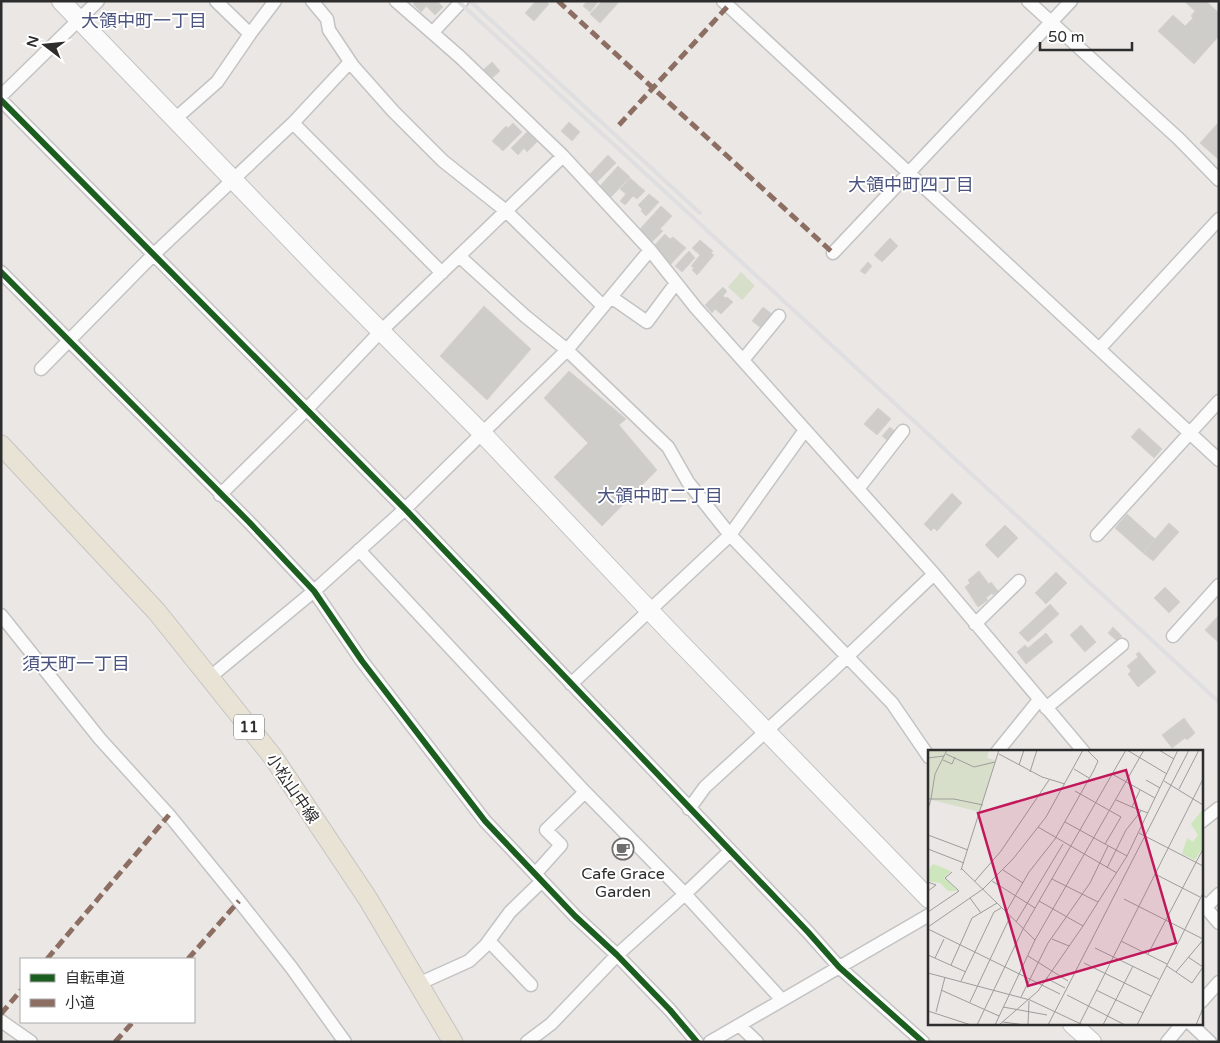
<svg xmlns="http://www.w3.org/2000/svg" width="1220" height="1043" font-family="'Varela Round','Noto Sans JP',sans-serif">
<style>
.cemetery{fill:#d7dfcb}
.building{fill:#cfcdca;stroke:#d5d3d0}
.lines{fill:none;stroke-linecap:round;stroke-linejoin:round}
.street-casing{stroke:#c4c3c4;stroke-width:15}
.secondary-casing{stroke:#c4c3c4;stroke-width:20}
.primary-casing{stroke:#c6c4c3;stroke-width:21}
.street{stroke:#fcfbfb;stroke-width:12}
.secondary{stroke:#fcfbfb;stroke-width:18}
.primary{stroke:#e8e3d5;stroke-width:19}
.rail{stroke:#dfdee0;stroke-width:4}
.quiet{stroke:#8d6e63;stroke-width:5;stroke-dasharray:10 5;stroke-linecap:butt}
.cycleway-casing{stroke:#fff;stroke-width:9}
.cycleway{stroke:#1b5e20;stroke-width:6}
.labels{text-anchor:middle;stroke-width:4;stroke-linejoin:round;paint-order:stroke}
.shield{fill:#fff;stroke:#6c6c6c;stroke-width:1}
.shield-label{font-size:15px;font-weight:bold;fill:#2d2d2d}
.street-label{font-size:16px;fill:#2d2d2d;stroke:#fff}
.poi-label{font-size:16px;fill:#2d2d2d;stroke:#fff}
.neighbourhood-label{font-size:18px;fill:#4c557f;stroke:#fff}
.inset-road{fill:none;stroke:#9e9d9b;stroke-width:1}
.view{fill:#c2185b;fill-opacity:0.15;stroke:#c2185b;stroke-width:2.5}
.inset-edge{fill:none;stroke:#2d2d2d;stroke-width:2.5}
</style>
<rect width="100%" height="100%" fill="#eae7e4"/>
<path class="cemetery" d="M741,272L755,286L742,300L728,287Z"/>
<path class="building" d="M416,1H431L421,12L413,4Z
M431,1H437L443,7L435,15L426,6Z
M536,1H546L549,4L534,21L525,13Z
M587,1H598V2L590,12L583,6Z
M602,1H620L600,23L590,14Z
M1186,1H1206L1219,13V36L1194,64L1158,31L1173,15L1185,26L1193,18L1191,16L1195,11L1185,2Z
M492,62L500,71L491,79L483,70Z
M569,122L580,132L572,141L561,131Z
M1219,122V160L1200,143Z
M513,123L522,132L503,151L492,141L506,126L508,128Z
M528,131L538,141L527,152L524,148L518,155L511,148Z
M608,155L616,163L597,182L590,174Z
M618,166L630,177L611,197L600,186Z
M630,178L645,191L637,199L633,196L625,205L620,201L626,194L620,189Z
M649,194L659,202L646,216L641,211L642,209L638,205Z
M661,206L672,216L660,229L663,231L651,243L638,231Z
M665,234L670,239L673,237L686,248L670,265L652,248Z
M890,238L898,246L882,262L874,255Z
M700,240L713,251L711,253L714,255L697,275L692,270L694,268L691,266L700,255L692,248Z
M689,251L695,258L682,272L675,266Z
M868,262L872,266L865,274L860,271Z
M723,287L727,291L723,296L726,298L727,297L733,302L721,314L715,309L712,313L705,305Z
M484,306L531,349L487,400L440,356Z
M763,307L772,314L761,328L752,321Z
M569,371L626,419L619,425L657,470L602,526L554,477L588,443L544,398Z
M878,408L891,419L877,435L864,424Z
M890,427L896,432L888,441L882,436Z
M1139,428L1162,449L1154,458L1131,437Z
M952,493L962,503L937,531L934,528L931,531L924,524Z
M1127,514L1155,539L1143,553L1115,528Z
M1169,523L1179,532L1153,561L1143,553Z
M1005,525L1018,538L998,558L985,545Z
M979,571L989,584L991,582L998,591L993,595L992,593L986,598L988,600L978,607L965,587L970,583L968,580Z
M1056,572L1067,583L1046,604L1035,593Z
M1165,587L1180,602L1169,613L1154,598Z
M1050,604L1059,614L1028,642L1019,633Z
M1219,615V643L1205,630Z
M1081,625L1096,642L1085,652L1070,635Z
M1113,627L1122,636L1117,641L1108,633Z
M1046,633L1053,642L1026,664L1017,652L1025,645L1028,648Z
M1139,652L1156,672L1138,687L1128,674L1131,671L1127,666L1138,657L1136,654Z
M1184,718L1195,733L1187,740L1185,738L1172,748L1162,735Z"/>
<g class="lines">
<g class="street-casing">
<path id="street" d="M216,1L250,34L275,1
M312,1L327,19L329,30L353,66L393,111L443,161L506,211L603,306
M396,1L460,57L563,156L650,250L696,308L934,574L1084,752
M723,1L1219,460
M1028,1L1179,139L1219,180
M433,32L462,1
M1,96L98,1
M1,100L405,509L808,932L839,967L923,1042
M175,119L217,82L250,34
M293,123L350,62
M833,253L1071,1
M459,256L525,316L567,350L668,447L688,482L730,535L892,703L929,757
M1,272L249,522L314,591L362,661L485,821L575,916L617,955L670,1010L697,1042
M611,297L647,322L676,283
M1099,349L1219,219
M743,360L779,316
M41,369L153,255L293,123L442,273
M858,489L903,431
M220,495L306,410L381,331L563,156
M1097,535L1219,401
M359,550L585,792L685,894L782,1000
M1,615L100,739L169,815L239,901L291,967L345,1042
M975,624L1019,581
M1173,636L1219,585
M209,678L314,591L405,509L567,350L650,250
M571,684L730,535L805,430
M1046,708L1122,645
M997,752L1039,700
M689,809L705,787L832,671L934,574
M1201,822L1219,808
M535,874L561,845L546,830L585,792
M1201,902L1219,923
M1206,907L1219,894
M489,941L531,985
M418,984L469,961L485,946L510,912L542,881
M1201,1002L1219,982
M1,1021L31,1042
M1191,1024L1210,1042
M739,1025L757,1042
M527,1042L551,1024L617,955L685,894L730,851
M710,1042L929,915
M1167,1042L1182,1024"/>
</g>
<g class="secondary-casing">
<path id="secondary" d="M61,1L321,271L481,432L669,631L929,899
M1072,1024L1092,1042"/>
</g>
<g class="primary-casing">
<path id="primary" d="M1,445L157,612L273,757L368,899L453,1042"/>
</g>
<use href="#street" class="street"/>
<use href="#secondary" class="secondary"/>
<use href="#primary" class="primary"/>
<path class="rail" d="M458,1L1219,702
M470,1L700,213"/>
<path class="quiet" d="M558,1L833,253
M619,125L728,6
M47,959L169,815
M188,959L239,901
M1,1014L21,990
M115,1042L133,1022"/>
<g class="cycleway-casing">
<path id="cycleway" d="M1,100L405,509L808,932L839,967L923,1042
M1,272L249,522L314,591L362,661L485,821L575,916L617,955L670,1010L697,1042"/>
</g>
<use href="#cycleway" class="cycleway"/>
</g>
<defs>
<g id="cafe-ring" transform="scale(1.125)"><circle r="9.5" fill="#fff" stroke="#6f6e6d" stroke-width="1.5"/><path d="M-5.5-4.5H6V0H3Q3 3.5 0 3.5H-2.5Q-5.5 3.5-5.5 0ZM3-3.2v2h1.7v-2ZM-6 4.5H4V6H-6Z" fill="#6f6e6d"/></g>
</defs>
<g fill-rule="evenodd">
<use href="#cafe-ring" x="623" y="849"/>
</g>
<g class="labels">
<rect class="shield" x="234" y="714.5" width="30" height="25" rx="4"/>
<g class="shield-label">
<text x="249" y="732">11</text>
</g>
<g class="street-label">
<text transform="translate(293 788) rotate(56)" y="6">小松山中線</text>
</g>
<g class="poi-label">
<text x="623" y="879">Cafe Grace<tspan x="623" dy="18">Garden</tspan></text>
</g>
<g class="neighbourhood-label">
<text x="144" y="27">大領中町一丁目</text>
<text x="911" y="191">大領中町四丁目</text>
<text x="660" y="502">大領中町二丁目</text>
<text x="76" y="670">須天町一丁目</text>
</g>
</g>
<g transform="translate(928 750)">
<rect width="275" height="275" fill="#eae7e4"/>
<path d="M275,59V97L267,110L254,104L259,88L265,92L270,85L263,74ZM5,114L23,121L16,128L30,141H20L12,133L0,131V121Z" fill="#cde6bc"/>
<path d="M0,0H61L59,8L67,10L52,62L0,49Z" fill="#d7dfcb"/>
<path class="inset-road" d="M199,0L239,24M231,0L246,9M18,4L46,17L67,12M71,4L114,27L137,34M0,8L16,6M15,10L24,14L27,7M91,15L96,0M146,19L161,28M102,22L109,0M184,24L227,48M218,30L232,38M236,31L275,55M251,39L271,0M212,40L204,57L220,63M147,41L193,67L177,94M0,49H3L7,24L19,0M188,50L204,57M0,59L3,49H26L55,55M137,72L199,106M110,77L189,123M211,83L275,116M0,85L40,100M0,99L36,113M179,118L198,80L213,61M34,119L107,190M33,120L71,0M75,120L95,133M227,124L272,147M124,129L170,152M47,131L73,101L121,30M64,131L107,158M0,132L8,135L0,141M42,148L53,163M196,149L275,189M111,151L155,176M0,162L31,141L17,128L24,122M78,162L101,122L127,89L166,20L170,11L159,0M88,172L135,94M0,177L55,139L85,109L118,67L155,0M0,179L132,244M124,189L141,196M193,191L239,214M167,198L231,229M220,204L275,99M0,205L38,222M100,206L140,231M260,207L275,217M7,208L16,189M156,213L223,246M23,215L44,168L69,153M239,216L264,233L275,217M248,222L275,190M0,223L102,250L155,275M118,228L137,238M33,231L66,162L73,158M13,240L71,266M168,240L215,263M139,245L197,275M93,247L120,193L162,133L180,96M42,252L82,167M75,257L119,265M0,261L43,275M8,262L17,227M75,272L97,275M49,275L95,179L198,0M67,275L107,190L216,0M71,275L110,241L155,176L199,106L250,0M100,275L101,251M120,275L261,0M151,275L275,29M175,275L205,216M209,275L275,143M268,275L275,258"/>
<path class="view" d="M198,20L248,193L100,236L50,63Z"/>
<rect width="275" height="275" class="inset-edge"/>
</g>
<rect width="1220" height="1043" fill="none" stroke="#2d2d2d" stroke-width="5"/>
<rect x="20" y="958" width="175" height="65" fill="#ffffff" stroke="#ababab"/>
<rect x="30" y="974" width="25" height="8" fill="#1b5e20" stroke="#ababab"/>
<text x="65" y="983" font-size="15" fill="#2d2d2d">自転車道</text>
<rect x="30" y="999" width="25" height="8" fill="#8d6e63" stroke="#ababab"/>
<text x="65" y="1008" font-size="15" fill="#2d2d2d">小道</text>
<g transform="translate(45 45) rotate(286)" stroke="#ffffff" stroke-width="4" paint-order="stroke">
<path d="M0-4L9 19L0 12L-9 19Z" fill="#2d2d2d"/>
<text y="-8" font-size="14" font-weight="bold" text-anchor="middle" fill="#2d2d2d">N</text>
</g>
<path d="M1040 42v8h92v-8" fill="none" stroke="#2d2d2d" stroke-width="2.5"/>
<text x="1048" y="42" font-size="15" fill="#2d2d2d" stroke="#ffffff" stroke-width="4" paint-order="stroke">50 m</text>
</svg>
